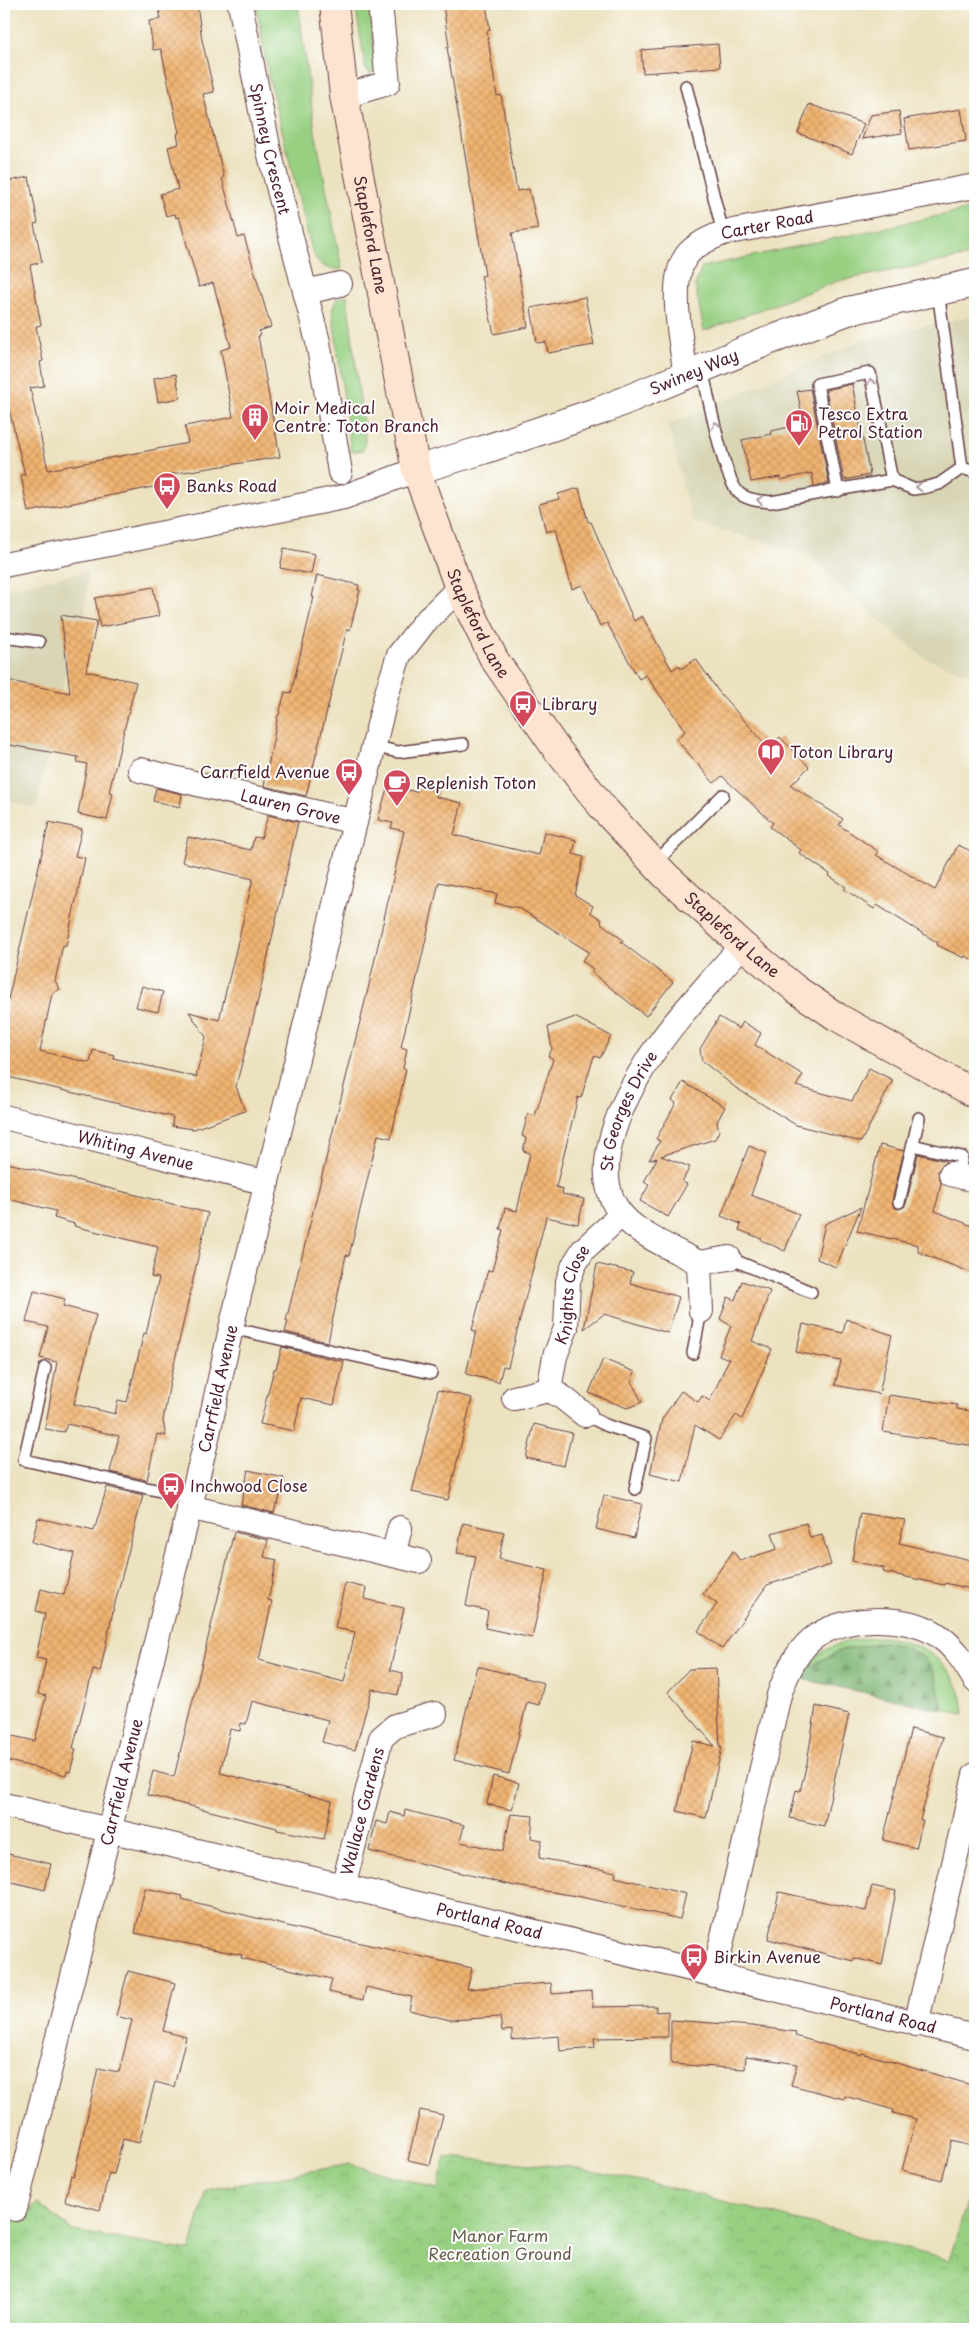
<svg xmlns="http://www.w3.org/2000/svg" width="979" height="2333" font-family="'Playpen Sans',sans-serif">
<style>
.built{fill:#d8d5b5}
.grass{fill:#98d082;stroke:#717856}
.forest{fill:url(#forest-firs);stroke:#62684e}
.park{fill:url(#park-crowns);stroke:#717856}
.building{fill:url(#building-cross-hatch)}
.lines{fill:none;stroke-linecap:round;stroke-linejoin:round}
.service-casing{stroke:#623c41;stroke-width:14}
.minor-casing{stroke:#623c41;stroke-width:26}
.tertiary-casing{stroke:#623c41;stroke-width:30}
.secondary-casing{stroke:#623c41;stroke-width:30}
.service{stroke:#fff;stroke-width:11}
.minor{stroke:#fff;stroke-width:24}
.tertiary{stroke:#fff;stroke-width:28}
.secondary{stroke:#fde4d1;stroke-width:28}
.oneway{stroke:#ae9aa0}
.labels{text-anchor:middle;stroke-width:4;stroke-linejoin:round;paint-order:stroke}
.street-label{font-size:16px;fill:#4a1f2b;stroke:#fff}
.poi-label{font-size:16px;fill:#4a1f2b;stroke:#fff;text-anchor:start}
.park-label{font-size:16px;fill:#655d49;stroke:#fff}
</style>
<defs>
<pattern id="forest-firs" width="22" height="20" patternUnits="userSpaceOnUse" patternTransform="scale(1.25)"><rect width="22" height="20" fill="#7ab270"/><path d="M5 1l3.5 6h-7zM16 11l3.5 6h-7z" fill="#66905c"/></pattern>
<pattern id="park-crowns" width="20" height="18" patternUnits="userSpaceOnUse" patternTransform="scale(1.25)"><rect width="20" height="18" fill="#98d082"/><path d="M2 6a3 3 0 1 1 6 0M12 15a3 3 0 1 1 6 0" fill="none" stroke="#84b270"/></pattern>
<pattern id="building-cross-hatch" width="8" height="8" patternUnits="userSpaceOnUse" patternTransform="scale(1.25)"><rect width="8" height="8" fill="#f0b471"/><path d="M0 0l8 8M0 8l8-8" fill="none" stroke="#cf9a62"/></pattern>
</defs>
<rect width="100%" height="100%" fill="#fff"/>
<filter id="ink" filterUnits="userSpaceOnUse"><feTurbulence type="fractalNoise" baseFrequency=".02" numOctaves="2"/><feDisplacementMap in="SourceGraphic" scale="10" xChannelSelector="R" yChannelSelector="G"/><feConvolveMatrix kernelMatrix="1 2 1 2 8 2 1 2 1" color-interpolation-filters="sRGB"/></filter>
<filter id="wash" filterUnits="userSpaceOnUse"><feTurbulence type="fractalNoise" baseFrequency=".0096" numOctaves="4" result="noise"/><feDisplacementMap in="SourceGraphic" scale="20" xChannelSelector="R" yChannelSelector="G"/><feGaussianBlur stdDeviation="1.12" result="paint"/><feColorMatrix in="noise" values="0 0 0 0 0 0 0 0 0 0 0 0 0 0 0 0 0 1.4 0 .05"/><feComposite in="paint" operator="in"/></filter>
<g filter="url(#wash)">
<rect width="100%" height="100%" fill="#ece2c0"/>
<path class="built" d="M975,315V676L924,658L837,584L809,555L692,522L668,425L864,339Z
M88,571L85,615L80,636L69,660L36,809L4,799V589Z"/>
<path class="grass" d="M256,4H298L315,131L342,269C325,270 319,266 312,251L269,79Z
M355,4H369L376,72L370,73L366,70Z
M975,208V255L838,281L704,331L695,285L702,267Z
M347,295L365,439L363,450L351,452L332,309L337,299Z
M883,1637C926,1643 962,1668 964,1714L943,1710L935,1672L884,1642L841,1650L807,1668C823,1642 855,1639 883,1637Z"/>
<path class="forest" d="M884,1642C934,1653 933,1664 943,1710L802,1679L807,1668L841,1650Z"/>
<path class="park" d="M445,2157L572,2167L661,2185L949,2260L975,2177V2329H4V2222L7,2206L28,2211L38,2203L73,2231L190,2251L206,2190L350,2164L438,2189Z"/>
<g id="blocks">
<path class="building" d="M158,4H197L202,40L214,92L203,94L224,177L222,178L238,238L244,236L271,327L259,331L260,336H258L280,457L171,474L172,481L158,486L28,512L21,475H25L4,389V182L29,177L38,223L34,224L42,262L30,265L41,325L36,326L43,361L40,362L44,386L30,388L48,470L188,443L185,426L233,417L221,350L231,347L213,283L199,287L179,217L176,218L175,214L166,216L160,194L178,189L168,147L179,144L177,134L179,133L161,49L153,50L149,21L161,19Z
M443,4H486L490,30L487,31L492,65L497,96L501,95L517,191L529,189L538,229L512,233L528,327L494,334L481,276L485,275L447,47H449Z
M718,44L720,67L643,73L641,50Z
M809,104L864,124L852,154L798,133Z
M961,109L966,141L909,150L904,119Z
M899,111L902,133L862,139L871,115Z
M585,297L594,345L548,353L546,342L537,343L531,308Z
M176,374L180,398L158,402L154,378Z
M852,384L870,475L844,480L826,390Z
M810,389L829,483L814,486L812,473L780,480V477L751,482L742,440L772,434L771,431L804,424L797,391Z
M579,488L588,522H591L634,621L642,616L672,670L679,665L681,669L696,659L719,692L769,748L780,737L809,767L791,785L843,819L839,825L879,852L876,855L935,890L958,845L975,853V961L965,956L964,958L937,945L938,943L877,905L874,909L844,889L846,887L829,876L830,874L799,853L801,850L770,827L773,823L722,776L714,783L676,739L685,731L646,675L639,679L607,623L600,626L582,585L572,589L556,529L546,532L539,504L559,499L558,494Z
M284,548L315,554L311,574L280,568Z
M317,575L359,585L358,590H360L350,630L347,629L306,796L264,786L278,715H279L285,692L291,693L314,597H312Z
M153,587L159,616L100,627L95,598Z
M61,615L97,621L86,671L136,682L109,792L113,793L107,820L78,814L87,764L77,762L78,757L4,744V680L70,693Z
M388,785L416,792L417,786L438,791L436,797L462,803L454,835L539,855L544,832L576,840L573,854L584,857L575,895L593,906L590,912L602,920L601,923L623,940L621,942L673,982L646,1016L591,972L593,969L582,961L589,952L519,908L495,903L497,894L439,882L401,1047L407,1049L403,1069H406L391,1138L378,1135L349,1256L346,1255L328,1342L285,1332L288,1321H286L368,989L404,831L391,828L393,823L378,820Z
M156,788L182,794L180,807L153,801Z
M268,815L298,822L258,1000L236,1086L245,1111L194,1129L172,1126L173,1117L4,1076V1017L49,822L82,829L75,856L85,858L66,946L63,945L55,981L60,989L52,994L40,1051L90,1063L93,1050L114,1055L113,1058L196,1077L206,1037L189,1012L219,1020L253,879L182,862L188,837L251,850L254,837L261,838Z
M142,986L163,992L158,1012L136,1007Z
M575,1017L611,1036L600,1058L594,1056L581,1098L578,1097L556,1187L563,1189L562,1194L584,1199L578,1224L546,1217L508,1367L503,1366L499,1382L466,1374L476,1331L472,1330L488,1270L492,1271L503,1230L500,1229L505,1208L517,1211L530,1153L523,1151L526,1138L522,1136L528,1114L535,1116L553,1059L548,1056L552,1049L548,1027Z
M719,1017L739,1029L743,1022L761,1033L755,1045L803,1075L796,1086L852,1101L869,1068L893,1080L861,1142L796,1125L736,1088L702,1061L700,1049Z
M683,1082L725,1107L717,1122L719,1131L715,1139L661,1156L690,1167L682,1182L687,1184L668,1217L640,1201L649,1185L644,1182L657,1158L649,1160L660,1141L656,1139L676,1103L672,1100Z
M880,1145L904,1151L892,1201L894,1207L898,1209L904,1207L906,1204L918,1154L946,1161L938,1171L941,1183L935,1211L975,1227V1274L918,1252V1245L857,1231Z
M749,1146L766,1153L751,1195L799,1214L785,1251L761,1240L762,1239L739,1230L741,1224L721,1216Z
M4,1162L208,1213L170,1382L163,1421L166,1436L157,1434L147,1480L110,1472L119,1436L67,1424L64,1432L45,1429L57,1362L40,1358L48,1327L26,1322L34,1291L65,1299L63,1306L96,1315L74,1404L115,1414L118,1400L127,1402L144,1333L146,1334L159,1278L151,1277L158,1247L74,1226L75,1224L54,1218L56,1211L4,1198Z
M861,1207L836,1267L817,1259L825,1224Z
M597,1264L633,1272L630,1283L679,1297L668,1333L604,1314L584,1329Z
M742,1281L770,1291L752,1341L772,1349L742,1419L736,1415L719,1440L695,1425L682,1482L650,1474L662,1419L681,1391L698,1402L702,1396L710,1401L729,1359L719,1355L731,1326L720,1319L728,1297L735,1300Z
M846,1319L892,1335L879,1394L835,1385L841,1361L796,1352L803,1324L843,1333Z
M282,1347L344,1362L334,1405L301,1398L294,1431L260,1424L274,1369H276Z
M603,1359L635,1372L631,1381L642,1402L627,1408L589,1393Z
M438,1390L472,1398L448,1500L412,1492Z
M889,1395L957,1405V1409L975,1412V1446L883,1432Z
M534,1424L572,1433L564,1466L526,1458Z
M248,1470L284,1478L278,1504H276L274,1513L241,1505Z
M107,1487L143,1495L113,1611L100,1672L93,1670L73,1748L76,1749L70,1772L67,1771L66,1775L4,1760V1734L35,1741L46,1696L38,1694L46,1660L36,1658L45,1614L36,1611L41,1589L64,1595L74,1553L32,1542L38,1518L94,1531Z
M604,1495L642,1504L634,1538L596,1529Z
M860,1513L905,1520L899,1543L975,1561V1590L945,1583L944,1585L883,1572L884,1568L852,1561Z
M463,1523L504,1532L499,1559L547,1570L532,1638L485,1628L488,1611L466,1606L476,1556L457,1553Z
M806,1523L810,1538L822,1535L831,1565L767,1585L722,1649L698,1631L717,1604L703,1594L733,1551L740,1561L777,1549L772,1533Z
M234,1532L268,1540L264,1557L277,1560L268,1600L272,1601L259,1660L344,1682L355,1632L335,1628L345,1583L366,1588L364,1599L404,1608L390,1670L403,1673L398,1695L372,1689L355,1750L322,1742L328,1720L252,1701L246,1724L241,1723L240,1731L230,1729L220,1773L332,1801L324,1839L277,1830V1828L147,1795L153,1771L174,1777Z
M477,1666L544,1683L539,1705L527,1702L509,1774L454,1760Z
M716,1668L720,1747H722L706,1818L677,1811L693,1741L715,1746L668,1692L689,1669Z
M816,1706L849,1714L824,1826L790,1818L796,1790L800,1791L807,1763Z
M911,1729L943,1737L920,1820H923L916,1848L883,1840Z
M493,1776L519,1783L512,1810L487,1804Z
M405,1810L464,1825L460,1842L503,1851L511,1814L533,1816L531,1838L542,1840L539,1858L616,1872L615,1877L686,1894L680,1919L577,1896L515,1886L369,1851L376,1821L387,1824L390,1812L404,1816Z
M4,1853L51,1864L45,1890L4,1880Z
M872,1886L896,1891L882,1965L854,1958L853,1961L768,1939L779,1892L866,1911Z
M145,1888L183,1896L182,1899L307,1931L472,1968L467,1989L551,1983L552,1994L592,1991L593,2007L656,2006V2012L668,2011V2037L594,2038L595,2048L560,2051L559,2036L512,2040V2030L502,2031L500,2017L450,2020L409,2010L412,1997L366,1987L363,2000L329,1992L332,1979L241,1958L242,1955L135,1933Z
M128,1971L175,1983L163,2031L186,2037L174,2087L155,2082L139,2143L123,2139L114,2174L109,2173L100,2210L65,2201L71,2175L74,2176L98,2068L119,2072L132,2020L116,2016Z
M671,2020L752,2026L796,2032L795,2036L861,2055L862,2053L975,2086V2147L952,2141L942,2180L902,2170L916,2119L893,2113L894,2110L845,2096L844,2099L791,2085L797,2064L746,2056L745,2069L671,2064Z
M420,2110L443,2115L430,2165L408,2160Z"/>
</g>
</g>
<g filter="url(#ink)">
<use href="#blocks" fill-opacity="0" stroke="#623c41" stroke-width="1"/>
<g class="lines">
<g class="service-casing">
<path id="service" d="M686,86L723,233
M938,291L962,468
M702,369C708,394 723,476 738,492C745,500 761,501 771,502L892,480L913,489L927,487L939,484L962,468
M962,468L975,472
M838,491L817,384L870,373L892,480
M4,637L39,642
M373,746L398,752L463,744
M654,864L723,795
M913,1145L962,1157L958,1176
M899,1202L919,1118
M729,1258L811,1292
M231,1328L431,1373
M693,1353L701,1311
M45,1368L24,1460L191,1498
M585,1415L608,1426L646,1438L635,1489"/>
</g>
<g class="minor-casing">
<g id="minor">
<path id="s1" d="M240,4L269,151L318,342L340,472"/>
<path d="M344,96L388,83L380,4"/>
<path d="M306,292L340,284"/>
<path id="s2" d="M686,376C682,346 668,284 685,258C692,246 710,238 723,233L975,186"/>
<path d="M4,565L344,497L416,470"/>
<path id="s3" d="M140,770L355,822"/>
<path id="s4" d="M4,1117L267,1183"/>
<path d="M951,1174L975,1180"/>
<path d="M699,1263L729,1258"/>
<path id="s5" d="M701,1311L699,1263C675,1250 639,1235 622,1215C584,1171 626,1093 652,1054C678,1015 712,981 742,945"/>
<path id="s6" d="M549,1390L555,1356L566,1328L568,1281L574,1265L583,1250L621,1215"/>
<path d="M514,1398L549,1390L562,1397L585,1415"/>
<path d="M189,1507L419,1561"/>
<path d="M393,1555L400,1528"/>
<path id="s7" d="M4,1805L975,2037"/>
<path id="s8" d="M343,1887L381,1738L395,1726L435,1714"/>
<path d="M714,1975L779,1695C786,1675 795,1654 811,1640C840,1615 905,1614 936,1634C954,1646 964,1661 975,1680"/>
<path d="M916,2024L975,1775"/>
<path id="s9" d="M15,2209L207,1438L231,1328L386,696L399,655L423,624L459,588"/>
</g>
</g>
<g class="tertiary-casing">
<g id="tertiary">
<path id="s10" d="M416,470L483,450L602,410L768,341L848,311L975,283"/>
</g>
</g>
<g class="secondary-casing">
<g id="secondary">
<path id="s11" d="M334,4L344,96L416,470L459,588L494,659L555,747L604,809L665,875L742,945L797,990L837,1017L975,1094"/>
</g>
</g>
<use href="#service" class="service"/>
<use href="#minor" class="minor"/>
<use href="#tertiary" class="tertiary"/>
<use href="#secondary" class="secondary"/>
</g>
<defs><path id="oneway-chevron" d="M-2-3.5L2.5 0L-2 3.5" fill="none" stroke-width="1.6" stroke-linecap="round" stroke-linejoin="round" transform="scale(1.25)"/></defs>
<g class="oneway">
<use href="#oneway-chevron" transform="translate(871 382) rotate(-104)"/>
<use href="#oneway-chevron" transform="translate(716 425) rotate(-104)"/>
<use href="#oneway-chevron" transform="translate(919 487) rotate(178)"/>
<use href="#oneway-chevron" transform="translate(760 500) rotate(-169)"/>
</g>
</g>
<defs>
<g id="building-pin" transform="scale(1.4375)"><path d="M0 17L-7.5 6A9.5 9.5 0 1 1 7.5 6Z" fill="#d1495b" stroke="#fff"/><path d="M-4-6H4V6H1V3H-1V6H-4ZM-2.5-4.3h1.7v1.8h-1.7ZM.8-4.3h1.7v1.8H.8ZM-2.5-1h1.7V.8h-1.7ZM.8-1h1.7V.8H.8Z" fill="#fff"/></g>
<g id="fuel-pin" transform="scale(1.4375)"><path d="M0 17L-7.5 6A9.5 9.5 0 1 1 7.5 6Z" fill="#d1495b" stroke="#fff"/><path d="M-5.5-6h7V0h2V4h1.3V-2.5L3-4.5l.8-.8L6-3V5H2.5V1h-1V6h-7ZM-4.2-4.7v3.2H.2V-4.7Z" fill="#fff"/></g>
<g id="bus-pin" transform="scale(1.4375)"><path d="M0 17L-7.5 6A9.5 9.5 0 1 1 7.5 6Z" fill="#d1495b" stroke="#fff"/><path d="M-5-6H5V4H4V6H2V4H-2V6H-4V4H-5ZM-3.5-4V0h7V-4ZM-3.5 1.2v1.5H-2V1.2ZM2 1.2v1.5H3.5V1.2Z" fill="#fff"/></g>
<g id="library-pin" transform="scale(1.4375)"><path d="M0 17L-7.5 6A9.5 9.5 0 1 1 7.5 6Z" fill="#d1495b" stroke="#fff"/><path d="M-6-4Q-3-5.5-.7-3.5V5Q-3 3-6 4ZM6-4Q3-5.5 .7-3.5V5Q3 3 6 4Z" fill="#fff"/></g>
<g id="cafe-pin" transform="scale(1.4375)"><path d="M0 17L-7.5 6A9.5 9.5 0 1 1 7.5 6Z" fill="#d1495b" stroke="#fff"/><path d="M-5.5-4.5H6V0H3Q3 3.5 0 3.5H-2.5Q-5.5 3.5-5.5 0ZM3-3.2v2h1.7v-2ZM-6 4.5H4V6H-6Z" fill="#fff"/></g>
</defs>
<g fill-rule="evenodd">
<use href="#building-pin" x="255" y="417"/>
<use href="#fuel-pin" x="799" y="423"/>
<use href="#bus-pin" x="167" y="486"/>
<use href="#bus-pin" x="523" y="704"/>
<use href="#library-pin" x="771" y="752"/>
<use href="#bus-pin" x="349" y="772"/>
<use href="#cafe-pin" x="397" y="783"/>
<use href="#bus-pin" x="171" y="1486"/>
<use href="#bus-pin" x="694" y="1957"/>
</g>
<g class="labels">
<g class="street-label">
<text dy="6" stroke="none"><textPath href="#s1" startOffset="148">Spinney Crescent</textPath></text>
<text dy="6" stroke="none"><textPath href="#s2" startOffset="211">Carter Road</textPath></text>
<text dy="6" stroke="none"><textPath href="#s11" startOffset="234">Stapleford Lane</textPath></text>
<text dy="6" stroke="none"><textPath href="#s10" startOffset="295">Swiney Way</textPath></text>
<text dy="6" stroke="none"><textPath href="#s11" startOffset="639">Stapleford Lane</textPath></text>
<text dy="6" stroke="none"><textPath href="#s3" startOffset="155">Lauren Grove</textPath></text>
<text dy="6" stroke="none"><textPath href="#s11" startOffset="1044">Stapleford Lane</textPath></text>
<text dy="6" stroke="none"><textPath href="#s5" startOffset="251">St Georges Drive</textPath></text>
<text dy="6" stroke="none"><textPath href="#s4" startOffset="136">Whiting Avenue</textPath></text>
<text dy="6" stroke="none"><textPath href="#s6" startOffset="99">Knights Close</textPath></text>
<text dy="6" stroke="none"><textPath href="#s9" startOffset="845">Carrfield Avenue</textPath></text>
<text dy="6" stroke="none"><textPath href="#s9" startOffset="440">Carrfield Avenue</textPath></text>
<text dy="6" stroke="none"><textPath href="#s8" startOffset="78">Wallace Gardens</textPath></text>
<text dy="6" stroke="none"><textPath href="#s7" startOffset="499">Portland Road</textPath></text>
<text dy="6" stroke="none"><textPath href="#s7" startOffset="904">Portland Road</textPath></text>
</g>
<g class="poi-label">
<text x="274" y="414">Moir Medical<tspan x="274" dy="18">Centre: Toton Branch</tspan></text>
<text x="818" y="420">Tesco Extra<tspan x="818" dy="18">Petrol Station</tspan></text>
<text x="186" y="492">Banks Road</text>
<text x="542" y="710">Library</text>
<text x="790" y="758">Toton Library</text>
<text x="330" y="778" text-anchor="end">Carrfield Avenue</text>
<text x="416" y="789">Replenish Toton</text>
<text x="190" y="1492">Inchwood Close</text>
<text x="713" y="1963">Birkin Avenue</text>
</g>
<g class="park-label">
<text x="500" y="2242">Manor Farm<tspan x="500" dy="18">Recreation Ground</tspan></text>
</g>
</g>
<rect width="979" height="2333" fill="none" stroke="#fff" stroke-width="20"/>
</svg>
